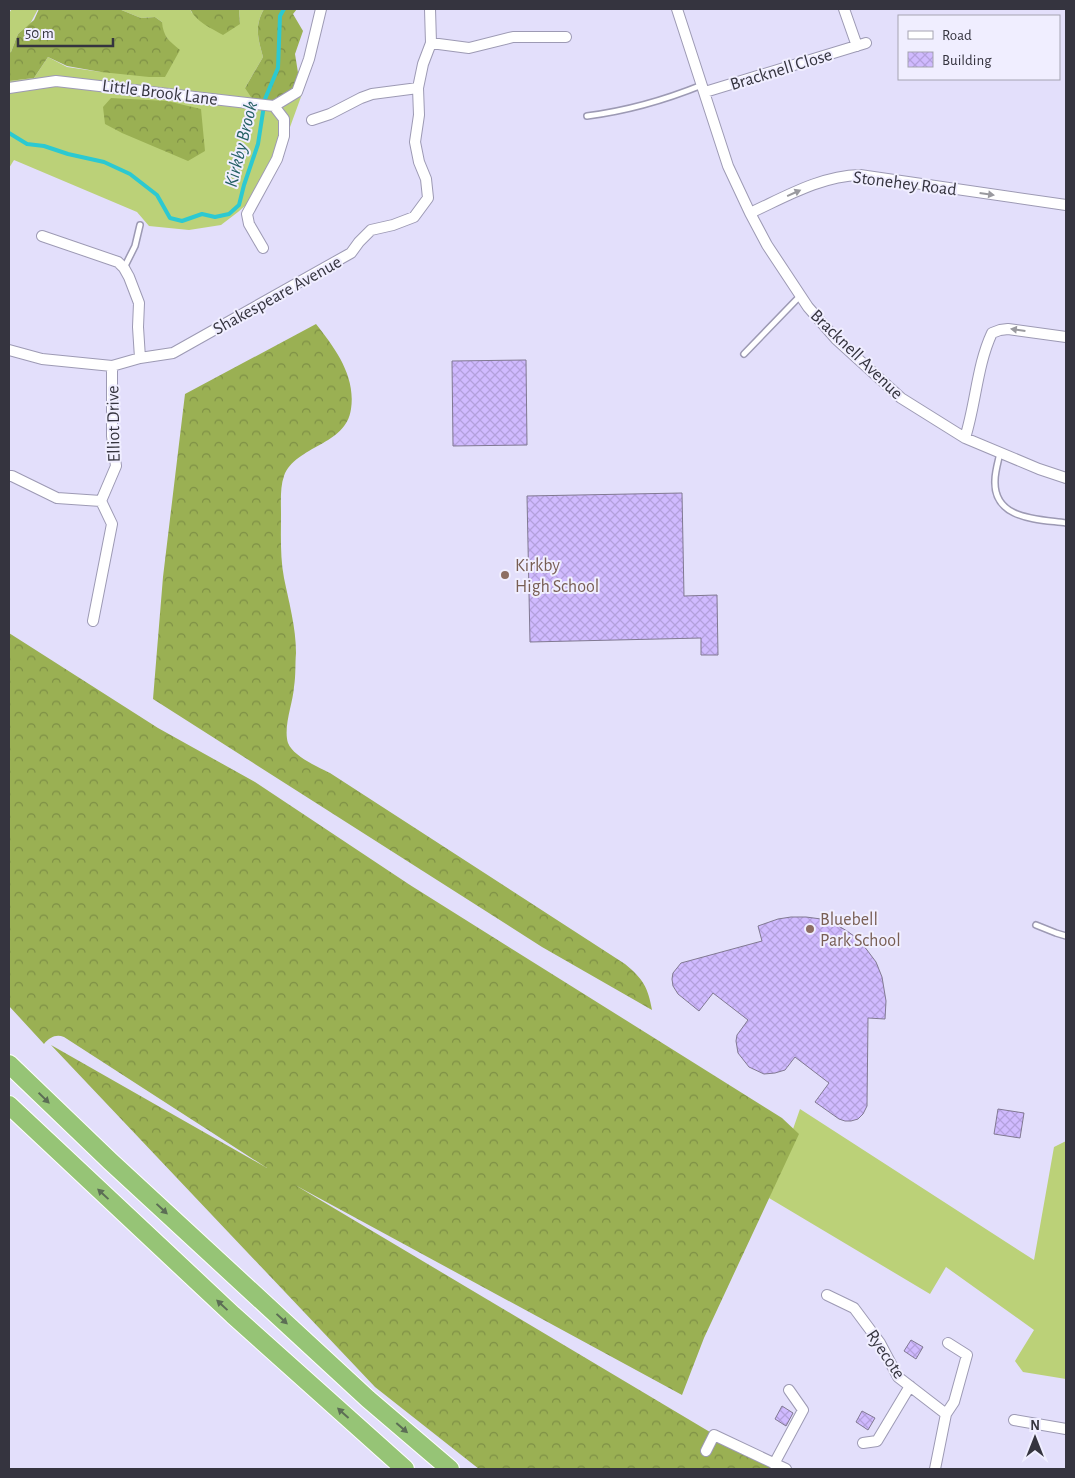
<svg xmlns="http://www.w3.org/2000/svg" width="1075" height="1478" font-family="'Alegreya Sans',sans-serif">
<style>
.grass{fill:#bbd178}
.forest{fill:url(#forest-crowns)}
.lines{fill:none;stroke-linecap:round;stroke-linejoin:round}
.stream{stroke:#2cc9d1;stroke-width:4}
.building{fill:url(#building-cross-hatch);stroke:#817992}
.service-casing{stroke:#9d9ab4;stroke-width:8}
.minor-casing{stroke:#9d9ab4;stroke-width:12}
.motorway-casing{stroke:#fff;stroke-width:20}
.service{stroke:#fff;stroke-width:5}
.minor{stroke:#fff;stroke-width:10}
.motorway{stroke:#96c476;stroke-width:18}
.oneway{fill:#9a9a9f}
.oneway2{fill:#5c6e55}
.education-dot{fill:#8d6e63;stroke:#f0eeff;stroke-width:2}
.labels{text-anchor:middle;stroke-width:4;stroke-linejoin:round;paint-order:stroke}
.street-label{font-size:18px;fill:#35343f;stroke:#f0eeff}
.education-label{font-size:18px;fill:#785e54;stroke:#f0eeff;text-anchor:start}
.water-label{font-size:19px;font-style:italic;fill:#256064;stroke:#f0eeff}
</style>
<defs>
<pattern id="forest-crowns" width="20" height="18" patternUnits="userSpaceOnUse" patternTransform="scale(1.25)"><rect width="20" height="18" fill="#9ab053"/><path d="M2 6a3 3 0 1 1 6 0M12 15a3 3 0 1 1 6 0" fill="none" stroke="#7e9046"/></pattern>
<pattern id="building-cross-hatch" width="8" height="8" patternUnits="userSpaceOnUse" patternTransform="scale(1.25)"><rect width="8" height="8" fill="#d0baff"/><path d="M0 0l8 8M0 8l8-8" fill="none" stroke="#b3a0dc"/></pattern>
</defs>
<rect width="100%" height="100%" fill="#e3dffb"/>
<path class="grass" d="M12,9H38L30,24L18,34L11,52L9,53V13Z
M119,9H190L192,13L240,24L239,9H264C254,27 258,38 263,57L245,88L297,92L306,83L269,185L238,212L221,225L189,230L149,226L137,212L14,160L9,168V81L34,78L48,57L67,67L101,72L170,42L162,31V22L155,17L141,18Z
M800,1109L1034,1260L1054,1147L1066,1141V1379L1023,1372L1015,1361L1034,1330L946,1267L930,1294L769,1198Z"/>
<path class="forest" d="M39,9H119L141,18L155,17L162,22C163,36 169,41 180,50L165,77H149L101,72L67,66L48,57L34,78L9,81V53L11,52L18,34L34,20Z
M190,9H239L240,24L223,35C211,28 196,22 190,9Z
M264,9H297L293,14L303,31L295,54L300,85L274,106L255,103L245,88L263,57C258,38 254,27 264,9Z
M111,98L167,101L201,109L205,151L188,161L122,133L105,124L103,107Z
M316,324C335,348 356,376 351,409C346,446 296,445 284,476C280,487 281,502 281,514C281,535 280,557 284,578C289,603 296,627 296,653C295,664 296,675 294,687C293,703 283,727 288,743C293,756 318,767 330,773L625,964C643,979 648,987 652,1010L542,947L153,699L163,577L185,394Z
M9,633L158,728L255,782L410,885L782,1118L799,1134L704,1338L682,1395L295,1185L772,1469H479L375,1387L51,1045L267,1168L64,1037C56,1034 50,1037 44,1044L9,1006Z"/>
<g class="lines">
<path class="stream" d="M9,133L27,144L44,146L68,154L104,162L130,174L157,195L170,218L182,221L202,214L215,217L229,214L239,205L244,185L258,144L265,99L278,68L280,16L284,9"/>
</g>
<path class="building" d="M526,360L527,445L453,446L452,361Z
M682,493L684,596L717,595L718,655H701V638L530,642L527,496Z
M791,917H806L821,919L835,924L847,931L858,939L867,950L876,962L882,977L886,1001L885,1019L868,1018L867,1106L863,1114L858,1119L851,1121H845L839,1119L815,1102L829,1083L795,1057L785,1070L775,1073L764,1074L749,1067L738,1053L736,1041L737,1035L748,1020L713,993L699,1011L678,994L673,986L672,979L673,973L681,963L762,941L758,926L778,919Z
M998,1109L1024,1113L1020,1138L994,1134Z
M911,1340L923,1347L916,1359L904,1351Z
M782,1406L793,1413L786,1426L775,1419Z
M862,1411L875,1418L868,1430L856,1422Z"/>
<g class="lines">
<g class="service-casing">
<path id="service" d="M587,116C626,111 665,100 702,85
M124,268L135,246L140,225
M744,354L800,296
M1000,453C998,462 995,472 995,480C993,520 1038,519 1066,523
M1036,925L1056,933L1066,936"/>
</g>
<g class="minor-casing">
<path id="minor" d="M677,9L728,166L750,213L767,245L808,307L836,339L901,398L965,438L1039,469L1066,478
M844,9L857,46
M431,43L469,48L513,37H566
M9,88L56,81L274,106L284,119V136L277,159L247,214L249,224L263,248
M705,92L866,43
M274,106L297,92L309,59L321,9
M312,120L330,114L361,98L372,94L418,88
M750,213C785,197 820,176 860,175L1066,205
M42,236L118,262L124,268L129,277L139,303L138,327L140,358
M9,350L42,359L112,366L140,358L173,353L351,253L359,242L371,230L393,225L414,217L428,198L426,179L419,162L415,142L419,115L418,88L423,64L431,43L430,9
M965,438C976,403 977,365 992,333L1000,330L1008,329L1066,337
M9,476H12L57,498L101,501L116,466L112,436V366
M93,621L112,524L101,501
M827,1295L854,1308L880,1343L898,1377L946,1414
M1014,1420L1066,1429
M863,1443L877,1441L910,1386
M706,1451L714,1435L786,1469
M774,1464L803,1410L789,1390
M935,1469L946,1414L954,1402L967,1355L948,1343"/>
</g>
<g class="motorway-casing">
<path id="motorway" d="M9,1064L110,1161L368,1399L450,1469
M9,1105L233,1315L405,1469"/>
</g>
<use href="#service" class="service"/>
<use href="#minor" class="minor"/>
<use href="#motorway" class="motorway"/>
</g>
<defs><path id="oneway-solid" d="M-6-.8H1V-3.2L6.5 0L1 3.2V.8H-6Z" transform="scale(1.25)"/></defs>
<g class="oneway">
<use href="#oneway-solid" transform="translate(794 193) rotate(-24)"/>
<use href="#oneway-solid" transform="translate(987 194) rotate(8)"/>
<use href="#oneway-solid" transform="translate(1018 330) rotate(-172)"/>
</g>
<g class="oneway2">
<use href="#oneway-solid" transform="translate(44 1098) rotate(44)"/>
<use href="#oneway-solid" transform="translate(103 1194) rotate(-137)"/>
<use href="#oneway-solid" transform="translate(162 1209) rotate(43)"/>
<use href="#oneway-solid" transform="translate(222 1305) rotate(-137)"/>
<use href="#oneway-solid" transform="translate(282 1319) rotate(43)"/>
<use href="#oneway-solid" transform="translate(343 1413) rotate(-138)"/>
<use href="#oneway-solid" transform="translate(402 1428) rotate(41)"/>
</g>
<g class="education-dot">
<circle cx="505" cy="575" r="5"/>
<circle cx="810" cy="929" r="5"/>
</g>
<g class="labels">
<g class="street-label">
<text transform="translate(781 69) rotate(-17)" y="6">Bracknell Close</text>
<text transform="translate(160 92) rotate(7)" y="6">Little Brook Lane</text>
<text transform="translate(905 183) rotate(7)" y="6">Stonehey Road</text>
<text transform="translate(277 295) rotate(-29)" y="6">Shakespeare Avenue</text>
<text transform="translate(857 354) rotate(44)" y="6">Bracknell Avenue</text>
<text transform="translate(113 424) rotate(-91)" y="6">Elliot Drive</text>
<text transform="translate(886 1354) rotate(56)" y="6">Ryecote</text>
</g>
<g class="education-label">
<text x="515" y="571">Kirkby<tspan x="515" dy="21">High School</tspan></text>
<text x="820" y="925">Bluebell<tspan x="820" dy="21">Park School</tspan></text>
</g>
<g class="water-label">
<text transform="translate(240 144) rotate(-76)" y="7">Kirkby Brook</text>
</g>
</g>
<rect width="1075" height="1478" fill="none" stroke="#35343f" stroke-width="20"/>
<rect x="898" y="15" width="162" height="65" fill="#f0eeff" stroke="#a5a4b2"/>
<rect x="908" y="31" width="25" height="8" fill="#ffffff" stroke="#a5a4b2"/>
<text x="942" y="40" font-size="15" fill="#35343f">Road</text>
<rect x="908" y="52" width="25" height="15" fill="url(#building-cross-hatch)" stroke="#a5a4b2"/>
<text x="942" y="65" font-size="15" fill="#35343f">Building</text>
<g transform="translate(1035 1438)" stroke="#f0eeff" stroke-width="4" paint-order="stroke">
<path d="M0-4L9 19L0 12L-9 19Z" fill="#35343f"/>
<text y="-8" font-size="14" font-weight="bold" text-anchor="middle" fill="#35343f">N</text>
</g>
<path d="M18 38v8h95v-8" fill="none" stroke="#35343f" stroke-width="2.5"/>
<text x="25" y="38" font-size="15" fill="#35343f" stroke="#f0eeff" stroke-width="4" paint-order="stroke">50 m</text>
</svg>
